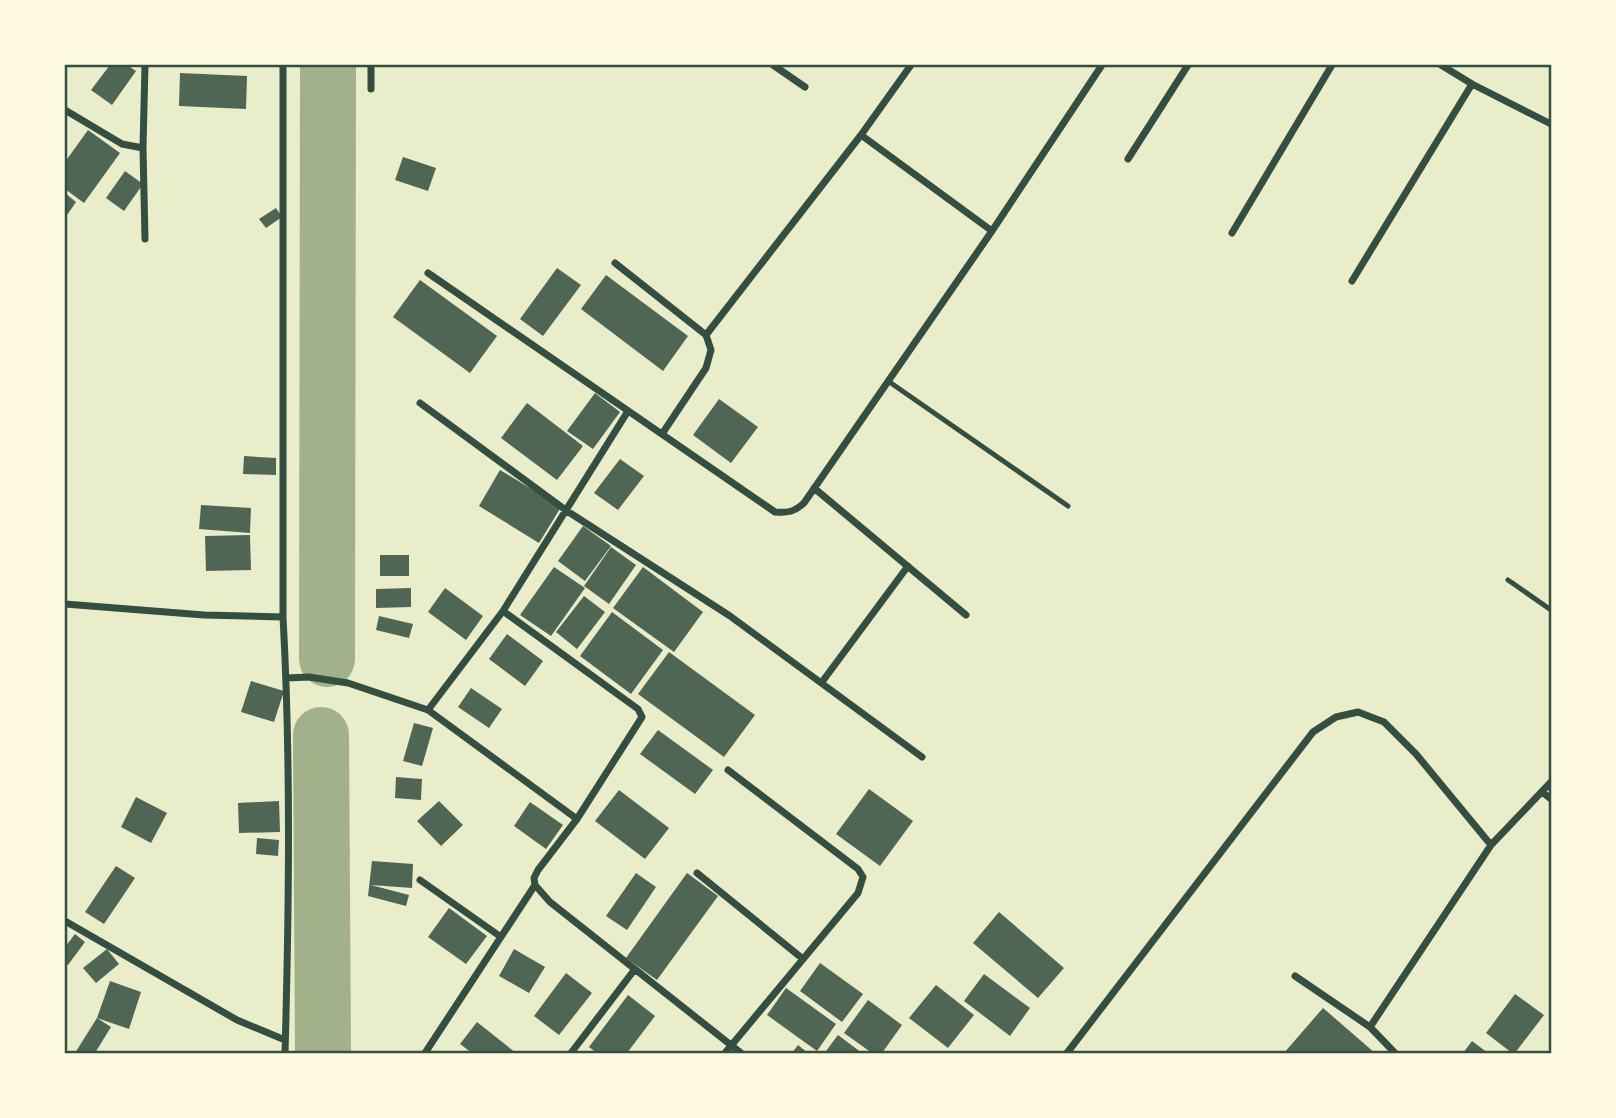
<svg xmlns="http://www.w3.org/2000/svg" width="1616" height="1118" font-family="'Noto Sans',sans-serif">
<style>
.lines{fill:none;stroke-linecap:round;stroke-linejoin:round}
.river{stroke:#a3b18a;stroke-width:56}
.building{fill:#4f6655}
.service{stroke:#344e41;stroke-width:5}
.minor{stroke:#344e41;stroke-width:7}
.neatline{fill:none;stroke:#344e41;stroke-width:2.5}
</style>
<rect width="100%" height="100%" fill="#e9edc9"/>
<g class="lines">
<path class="river" d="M327,659L328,65
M321,735L323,1053"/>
</g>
<path class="building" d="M110,65H127L136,71L112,105L91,90Z
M180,73L247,76L246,109L179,106Z
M88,130L120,153L84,203L65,189V162Z
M403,157L436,168L428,191L395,180Z
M125,171L143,184L124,211L106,198Z
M65,193L76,202L65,218Z
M276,208L282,217L266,228L259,219Z
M557,268L581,285L543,336L520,319Z
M606,275L688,336L663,371L581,309Z
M420,280L497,336L470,373L393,317Z
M595,393L620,412L593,449L567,431Z
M719,399L758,427L731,463L693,435Z
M527,403L583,446L557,480L501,438Z
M244,456L276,458V475L243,474Z
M620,459L644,476L618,510L594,493Z
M500,470L561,507L539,543L479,506Z
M201,505L251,508L250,533L199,529Z
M583,526L611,546L585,581L558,561Z
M250,535L251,570L206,571L205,536Z
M611,547L636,565L609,604L584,586Z
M380,555H409V576H380Z
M554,567L585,588L551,636L520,615Z
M643,567L703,612L674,652L613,608Z
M411,588V607L376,608V589Z
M445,588L483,616L466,640L428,612Z
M584,596L605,612L577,649L556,632Z
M612,612L663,650L631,694L580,656Z
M379,616L413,624L409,638L376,630Z
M507,634L543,661L525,686L489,659Z
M669,652L755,715L724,757L638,694Z
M251,681L284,691L274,722L241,712Z
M471,688L502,709L489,728L458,707Z
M414,723L433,728L422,766L403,761Z
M658,730L713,770L695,794L640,754Z
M396,777L422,779L421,800L395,798Z
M869,789L913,821L880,866L836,834Z
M619,790L669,828L645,859L595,821Z
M136,797L167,813L151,843L121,827Z
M279,801L280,832L239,833L238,803Z
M439,801L463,825L441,846L417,821Z
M530,802L563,825L546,849L514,826Z
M257,838L279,840L278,856L256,854Z
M372,861L413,864L412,888L371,885L409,895L406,906L368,896Z
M116,866L135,878L104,924L85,912Z
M636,873L656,887L627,930L606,916Z
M687,873L718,896L657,980L626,958Z
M449,908L487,936L466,964L428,937Z
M999,912L1064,968L1038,998L973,943Z
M75,934L85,942L68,965L65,963V947Z
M107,949L119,964L96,983L83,968Z
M514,949L545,967L529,993L499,976Z
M820,963L863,994L842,1022L800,991Z
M566,973L592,993L559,1035L534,1016Z
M984,974L1030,1008L1010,1036L964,1001Z
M110,981L141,992L129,1029L97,1018Z
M936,985L974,1015L948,1048L909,1018Z
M786,988L836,1024L817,1051L767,1015Z
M1515,994L1544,1015L1515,1053H1512L1486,1033Z
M628,995L655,1016L627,1053H597L589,1047Z
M868,1000L902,1025L882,1053H872L844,1033Z
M1323,1008L1375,1053H1284Z
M97,1018L111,1027L95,1053H75Z
M477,1022L516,1053H472L460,1044Z
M838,1035L862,1053H829L826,1051Z
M1472,1041L1488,1053H1463Z
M798,1045L808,1053H792Z"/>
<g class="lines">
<path class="service" d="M888,381L1068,506
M1508,580L1551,610"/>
<path class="minor" d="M283,65V617C291,762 289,908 285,1053
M371,65V89
M773,65L805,87
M1441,65L1472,84L1551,124
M65,110L122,144L143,148L145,65
M861,135L992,231
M143,148L145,239
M1128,159L1188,65
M1232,233L1332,65
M615,263L706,335L711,350L706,368L662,434
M428,273L775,512C788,513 794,512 804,503L992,231L1102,65
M1352,281L1472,84
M706,335L861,135L911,65
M420,403L567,511L730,616L922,757
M814,488L966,615
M65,604L204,615L283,617
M286,678L309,677L348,683L428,710L577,819
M822,682L908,566
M428,710L503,611L628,411
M1542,792L1551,799
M697,873L803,959
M420,880L501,937
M535,885L550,902L741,1053
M65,921L237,1020L285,1040
M1295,976L1370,1027
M425,1053L535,885L534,878L538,870L577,819L642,717L638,709L503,611
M571,1053L635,969
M725,1053L858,893L863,877L858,869L728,770
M1067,1053L1313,732L1336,717L1358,712L1384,722L1416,754L1491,845
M1395,1053L1370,1027L1491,845L1551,782"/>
</g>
<rect width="1616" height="1118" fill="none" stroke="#fefae0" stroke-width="133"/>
<rect x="66" y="66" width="1484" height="986" class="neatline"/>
</svg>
